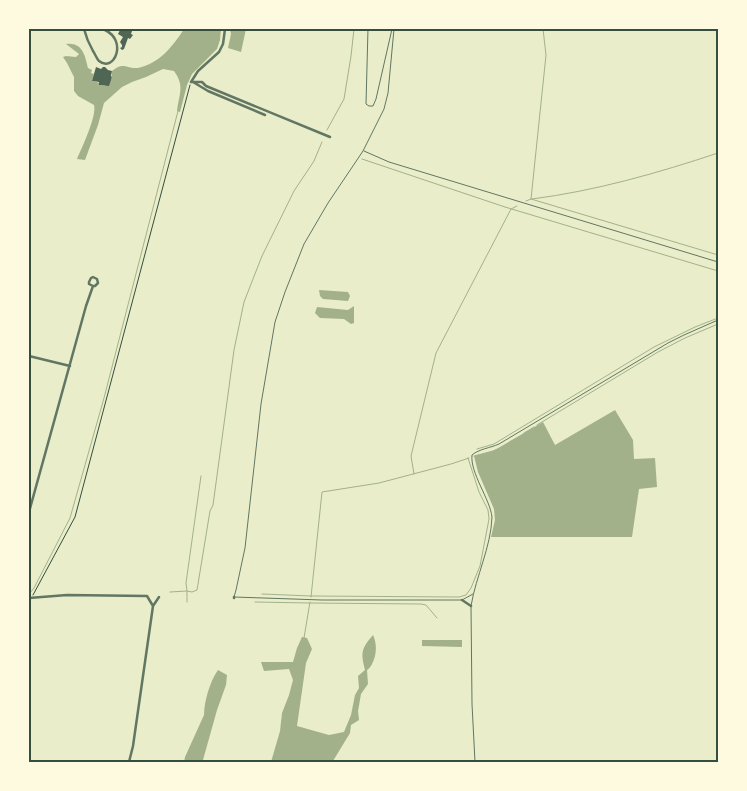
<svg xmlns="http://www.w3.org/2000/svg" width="747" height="791" font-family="Roboto,sans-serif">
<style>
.water{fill:#a3b18a}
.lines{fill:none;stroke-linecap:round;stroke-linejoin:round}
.stream{stroke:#a3b18a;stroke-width:1}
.building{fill:#4f6655}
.path{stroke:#344e41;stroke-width:1}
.service{stroke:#617663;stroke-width:1}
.minor{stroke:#617663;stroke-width:2.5}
.neatline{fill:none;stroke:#344e41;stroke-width:2}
</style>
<rect width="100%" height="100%" fill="#e9edc9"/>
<path class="water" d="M184,29H221L220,40L217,49L192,74L187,85L180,112L177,111C179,94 185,86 174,71L163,69L146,77L132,82L122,87L104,103L98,125L85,160L77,159C82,147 97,116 94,105L78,96L74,91V77L67,63L63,57L66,56L76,57L79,54L66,44C83,42 85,56 88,68L92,70L91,73L94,74L92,81L100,83L99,85L105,86L112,78V71C124,61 126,69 138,68C159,64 173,46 184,29Z
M230,29H246L241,52L228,48L231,34Z
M319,290L348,292L350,296L348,301L323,299L320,296Z
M354,306V323L351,324L344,319L320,318L315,313L317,307L348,310Z
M615,410L633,440L634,459L655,458L657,487L639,489L632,537H491L495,520L494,509L478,472L474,456L493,451L500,447L543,422L555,445Z
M373,635C377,643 377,655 372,664C372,665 368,670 367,670L368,684L361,694L358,711L359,720L351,725L350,733L333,761L331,762H271L280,731L282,713L289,695L293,680L289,669L264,671L261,662H293L297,648L302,637L307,638L312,649L306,663L297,726L329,735L344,732L351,715L355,695L359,688L358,676L365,670C360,652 362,648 373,635Z
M422,640H462V647L422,646Z
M218,670L227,675L226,685L217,710L203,760L202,762H184L185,757L204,715C204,702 210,681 218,670Z"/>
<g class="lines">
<path class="stream" d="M327,130L344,99L351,56L354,29
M362,159L505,207L718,271
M531,199L718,255
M532,199C595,191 658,173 718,153
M526,201L531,199L546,55L543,29
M537,425L658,352L685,338L718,324
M524,433L534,427
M505,445L517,438
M477,449L494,444L654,347L695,327L718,318
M474,456L493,451L502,447
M414,474L411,456L436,353L511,209L517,206
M201,476L186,583L187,591L192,592L197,590L210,511L213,505L234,350L244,302L262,256L294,191L314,161L322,142
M170,592L187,591V602
M29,594L34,588L70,518L104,398L178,111
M262,594L311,596L459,597L466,595L471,588L480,566L489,519L488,510L479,492L468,458
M311,597L322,492L379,483L451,464L469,458
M255,602L310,603L421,604L426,605L437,618
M304,638L310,602"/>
</g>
<path class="building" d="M125,29H128L132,31L131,34L133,35L130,39L128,38L124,49L122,50L120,48L122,47V45L120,42L123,37L118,34L120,30L123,31Z
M96,67L101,69L103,67H105L108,70L112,71L111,76L112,77L109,86L99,85V82L92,81Z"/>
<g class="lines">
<path class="path" d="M33,595L75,517L190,85"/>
<path class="service" d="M368,29L366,104L369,106H373L376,99L392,29
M394,29L388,93L384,109L363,151L328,203L304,244L285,292L275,322L261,404L245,548L236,590L234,597L322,600H462L473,594
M364,151L389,162L718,262
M475,762L472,704L471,606C476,576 491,547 492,517C490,499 470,473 472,455C479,449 490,448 499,444L668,343L684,335L718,320"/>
<path class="minor" d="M84,29C86,37 89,44 93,51C95,54 97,59 99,61C114,73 128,41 105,30
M191,82H202L206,86L330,137
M191,82L198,71L219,52L223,44L225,29
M193,82L208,91L265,115
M29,356L70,366
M29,512L86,306L93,286H95L98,283L97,279L93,277L91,278L89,282V284L93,286
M29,598L67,595L147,596L153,606L133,746L129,762
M234,598V597
M462,600L471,606
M153,606L159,597"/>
</g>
<rect width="747" height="791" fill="none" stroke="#fefae0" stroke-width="60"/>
<rect x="30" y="30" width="687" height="731" class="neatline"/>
</svg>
